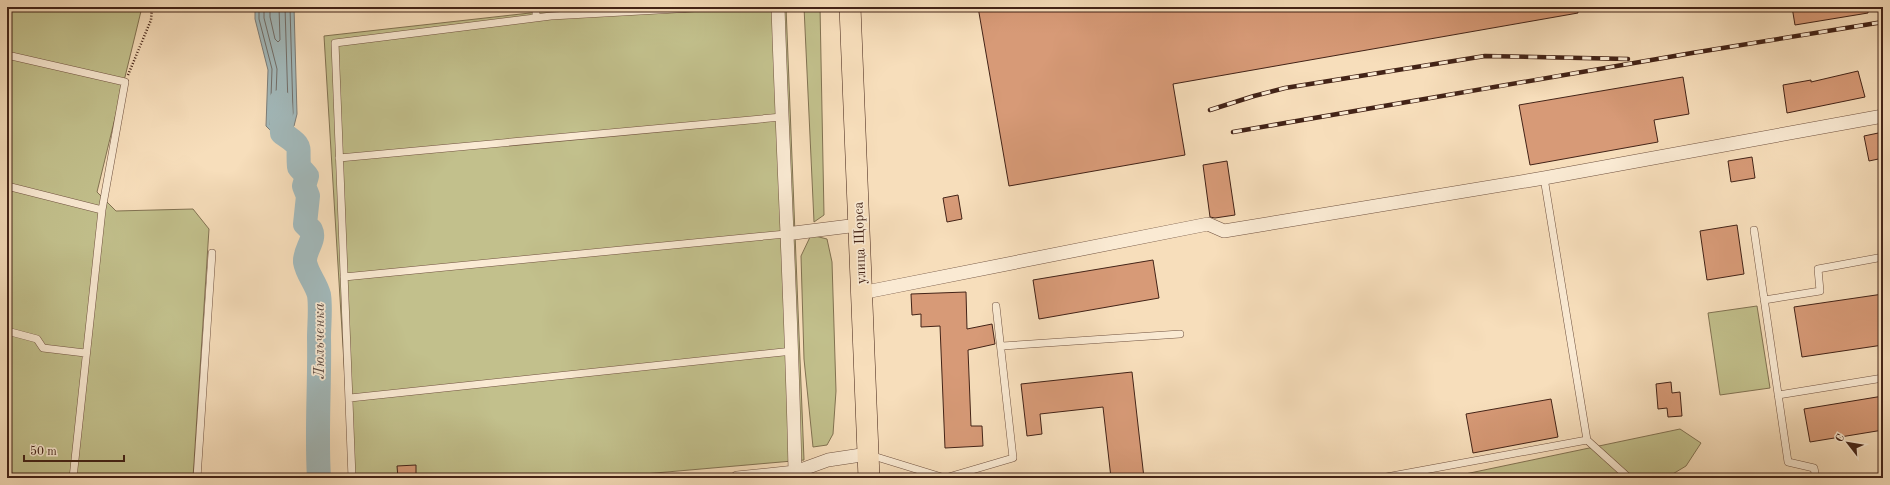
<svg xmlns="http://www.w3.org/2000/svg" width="1890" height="485" font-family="'Old Standard TT',serif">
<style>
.green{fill:#c2c08c;stroke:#827252}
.water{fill:#a2b9bb;stroke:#7c7d79}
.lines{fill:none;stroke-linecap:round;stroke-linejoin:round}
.shore{stroke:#726e69;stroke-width:1}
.river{stroke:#a2b9bb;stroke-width:24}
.building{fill:#d79a77;stroke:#432317}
.lane-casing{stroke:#705240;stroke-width:8}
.street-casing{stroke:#705240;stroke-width:14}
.primary-casing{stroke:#432317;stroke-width:22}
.path{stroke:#432317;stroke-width:2.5;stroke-dasharray:1 2;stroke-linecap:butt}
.lane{stroke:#faead3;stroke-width:7}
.street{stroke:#faead3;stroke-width:13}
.primary{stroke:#f7debb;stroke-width:21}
.rail-casing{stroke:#432317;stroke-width:4.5}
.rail{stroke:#faead3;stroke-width:3;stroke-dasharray:9;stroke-linecap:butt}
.labels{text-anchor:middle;stroke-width:3.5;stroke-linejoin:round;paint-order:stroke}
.street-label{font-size:14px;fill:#432317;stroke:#faead3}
.water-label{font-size:15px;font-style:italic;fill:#5b4840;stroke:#faead3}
</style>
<rect width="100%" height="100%" fill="#f7debb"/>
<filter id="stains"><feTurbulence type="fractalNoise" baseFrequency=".005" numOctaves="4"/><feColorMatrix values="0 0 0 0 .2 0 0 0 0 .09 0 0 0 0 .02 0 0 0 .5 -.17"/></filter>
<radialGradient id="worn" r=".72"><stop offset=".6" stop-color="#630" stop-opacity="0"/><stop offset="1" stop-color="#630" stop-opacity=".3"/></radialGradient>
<path class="green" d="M7,7H142L97,192L116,211L193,209L209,229L193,478H7Z
M539,7H786L804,460L598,478H351L324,36L539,12Z
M804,7H820L824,215L814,222Z
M811,235L827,239L832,262L836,391L833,434L827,445L813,447L804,359L801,256Z
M1757,306L1770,388L1720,395L1708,313Z
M1680,429L1701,443L1686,466L1666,478H1446Z"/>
<path class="water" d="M255,7H294L297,114L294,126L285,133L271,131L266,126L268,70L255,19Z"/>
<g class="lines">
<path class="shore" d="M259,7V19L272,69L270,125L273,127L283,129L290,125L293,113L290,7
M264,7V18L277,69L275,121L283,124L286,120L288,105L285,7
M270,7V17L275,39L278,42L280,40L279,7"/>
<path class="river" d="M280,102L282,133C304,148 297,144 299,167L307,176L304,186L308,196L305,224C307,226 309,228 311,230C316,240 304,250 305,262C307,274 316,283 319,295C321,308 319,325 319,338C320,385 316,431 319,478"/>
</g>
<path class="building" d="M978,7H1577L1578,13L1173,84L1185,155L1009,186Z
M1792,7H1868V13L1795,25Z
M1858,71L1865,97L1787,113L1783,85L1811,80V82Z
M1683,77L1689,114L1654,120L1658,142L1530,165L1519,105Z
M1883,132V158L1869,161L1864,136Z
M1752,157L1755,178L1731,182L1728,161Z
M1227,161L1235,215L1215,218L1210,217L1203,165Z
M958,195L962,219L947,222L943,198Z
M1737,225L1744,274L1707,280L1700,231Z
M1153,260L1159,298L1039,319L1033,280Z
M966,292L967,329L992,324L995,344L968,350L971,426H982L983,446L945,448L940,326L921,327V314L912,315L911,294Z
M1883,294V345L1802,357L1794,307Z
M1132,372L1144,478H1111L1103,407L1040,414L1042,434L1027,436L1021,384Z
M1671,382L1672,393L1680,392L1682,416L1668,417L1667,408L1658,409L1656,384Z
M1883,396V430L1810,442L1804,409Z
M1551,399L1558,437L1473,453L1466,414Z
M416,465V478H398L397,466Z"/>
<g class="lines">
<g class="lane-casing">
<path id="lane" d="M536,7V18
M7,55L125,82L102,210L73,478
M339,158L782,117
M7,186L102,210
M1754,230L1788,462L1814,468L1816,478
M344,277L786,234
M1764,300L1820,291L1818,269L1883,257
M7,331L37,339L43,348L85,353
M1002,346L1180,334
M1778,395L1883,378
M350,398L793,351
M1587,440L1629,478
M870,455L945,478
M197,478L212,253
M352,478L335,43L551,16L712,7
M945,478L1013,458L996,306
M1381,478L1587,440L1544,178"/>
</g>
<g class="street-casing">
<path id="street" d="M778,7C783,162 792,317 795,472L828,460L868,454
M786,234L858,225
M861,293L1208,224L1224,231L1544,178L1883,116
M737,478L795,472"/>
</g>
<g class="primary-casing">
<path id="primary" d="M850,7L869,478"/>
</g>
<path class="path" d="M128,75L151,20L152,7"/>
<use href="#lane" class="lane"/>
<use href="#street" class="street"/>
<use href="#primary" class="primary"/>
<g class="rail-casing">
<path id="rail" d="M1210,110L1254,96L1285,88L1485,56L1628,59
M1233,132L1692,53L1883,22"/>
</g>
<use href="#rail" class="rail"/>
</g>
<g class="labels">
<g class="street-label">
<text transform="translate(859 243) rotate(-92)" y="5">улица Щорса</text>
</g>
<g class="water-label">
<text transform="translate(319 341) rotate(-90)" y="5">Люльченка</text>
</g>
</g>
<rect width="1890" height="485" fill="none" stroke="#f7debb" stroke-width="24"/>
<rect x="8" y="8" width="1874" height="469" fill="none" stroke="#432317" stroke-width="2"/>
<rect x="12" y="12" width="1866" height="461" fill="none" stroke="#432317"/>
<g transform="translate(1848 443) rotate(301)" stroke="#faead3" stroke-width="3" paint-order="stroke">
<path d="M0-3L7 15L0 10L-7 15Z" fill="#432317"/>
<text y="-6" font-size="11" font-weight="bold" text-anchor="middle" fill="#432317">С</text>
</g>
<path d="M24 455v6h100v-6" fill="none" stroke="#432317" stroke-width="2"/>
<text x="30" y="455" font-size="12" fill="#432317" stroke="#faead3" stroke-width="3" paint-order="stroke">50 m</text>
<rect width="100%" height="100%" filter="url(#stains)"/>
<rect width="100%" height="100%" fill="url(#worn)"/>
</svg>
